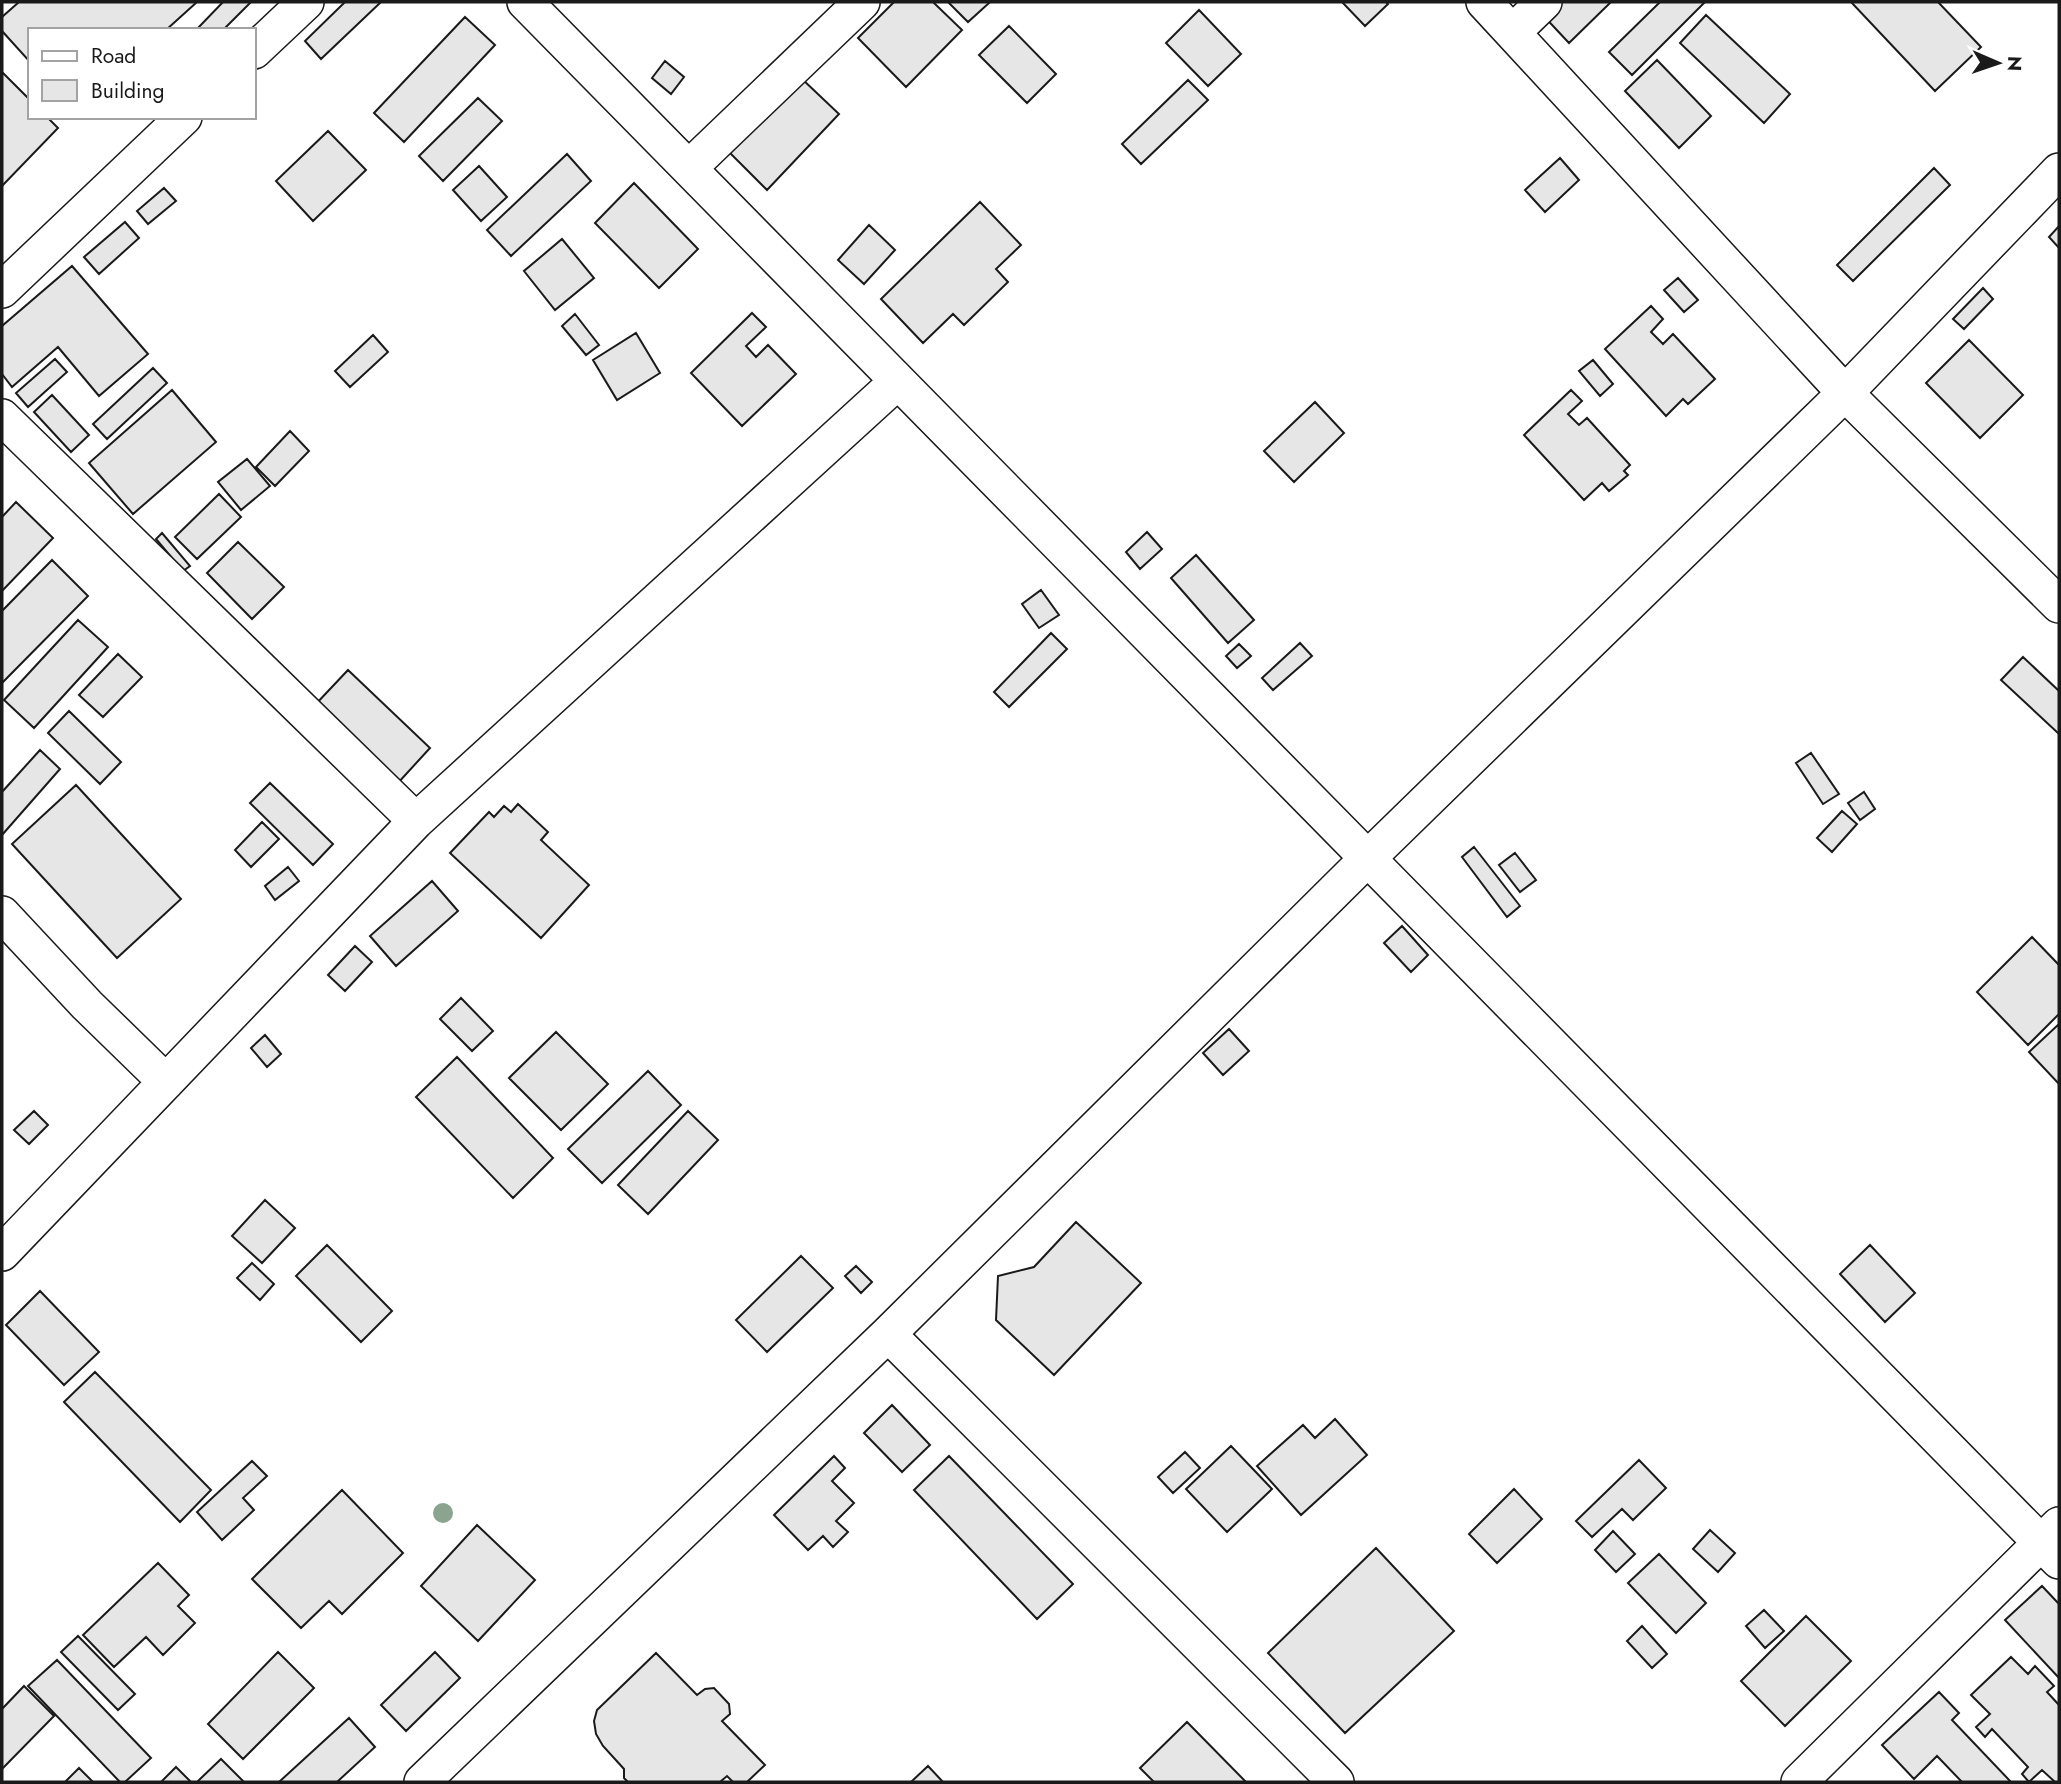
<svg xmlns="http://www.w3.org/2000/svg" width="2061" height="1784" font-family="Jost,sans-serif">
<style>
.building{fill:#e6e6e6;stroke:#1a1a1a;stroke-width:2}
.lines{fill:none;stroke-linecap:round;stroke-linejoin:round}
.street-casing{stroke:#1a1a1a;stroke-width:38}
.street{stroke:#fff;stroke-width:35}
.tree{fill:#8aa48f}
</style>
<rect width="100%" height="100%" fill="#fff"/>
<path class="building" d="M19,2H197L166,30H30V62L2,31V17Z
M223,2H251L223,30H196Z
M345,2H381L321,59L305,41Z
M894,2H933L962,30L906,87L858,38Z
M948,2H988L989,3L968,22Z
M1342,2H1386L1388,4L1365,26Z
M1549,2H1611L1569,43L1539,11Z
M1660,2H1705L1632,75L1609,52Z
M1851,2H1938L1981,47L1935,91Z
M1199,10L1241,54L1208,86L1166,43Z
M1706,15L1790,94L1764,123L1680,43Z
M465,17L495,45L404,142L374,113Z
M1009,26L1056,74L1027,103L979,55Z
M1657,60L1711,116L1679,148L1625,91Z
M665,61L684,77L671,94L652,78Z
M2,72L30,100V117H47L58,128L2,186Z
M801,78L839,114L767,190L730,153Z
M1188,80L1208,100L1141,164L1122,144Z
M478,98L502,121L443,181L419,156Z
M328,131L366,170L313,221L276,181Z
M567,154L591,181L511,256L487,230Z
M1560,158L1579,180L1545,212L1525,190Z
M479,166L507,197L481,221L453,190Z
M1934,168L1950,185L1853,281L1837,265Z
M634,183L698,249L659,288L595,223Z
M164,188L176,201L148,224L137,211Z
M980,202L1021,245L996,269L1008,282L964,325L953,314L923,343L881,299Z
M125,222L139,238L99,274L84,257Z
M869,225L895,250L864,284L838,260Z
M2059,226V248L2049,237Z
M562,239L594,278L555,310L524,271Z
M72,266L148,354L99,396L58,347L12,387L2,374V326Z
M1678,278L1698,300L1684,312L1664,290Z
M1983,288L1993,299L1964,329L1953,319Z
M1651,306L1663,319L1651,332L1663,344L1673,334L1715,379L1688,404L1683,399L1666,416L1605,349Z
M752,313L766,327L746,346L756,357L768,345L796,374L742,426L691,373Z
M575,314L599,345L586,355L562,326Z
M636,333L660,373L617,400L593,360Z
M373,335L388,352L350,387L335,371Z
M1969,340L2023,395L1980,438L1926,383Z
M55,359L67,372L28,407L16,393Z
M1593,360L1613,384L1600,396L1579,371Z
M153,368L167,383L107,439L93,424Z
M172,390L216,442L133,514L89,463Z
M1571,390L1582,401L1568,414L1579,425L1587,418L1630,465L1624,471L1628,475L1609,491L1602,483L1584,500L1524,435Z
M52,395L89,435L71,452L34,412Z
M1315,402L1344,433L1294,482L1264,451Z
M290,431L309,451L275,486L256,467Z
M247,459L270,486L241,510L218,482Z
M219,494L241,517L197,559L175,537Z
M16,502L53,538L2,591V517Z
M1147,532L1162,549L1140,569L1126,552Z
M162,533L190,566L183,571L156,539Z
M238,542L284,587L252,619L207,573Z
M1196,555L1254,620L1228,643L1171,578Z
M52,560L88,596L2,683V611Z
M1041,590L1059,615L1039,628L1022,604Z
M78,620L108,647L34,728L4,700Z
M1051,633L1067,649L1009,707L994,692Z
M1300,643L1312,656L1273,690L1262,678Z
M1239,644L1251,656L1237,668L1226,656Z
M118,654L142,677L103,717L79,695Z
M2023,657L2059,691V734L2001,680Z
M348,670L430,748L397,784L314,706Z
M69,711L121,762L100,784L48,733Z
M40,750L60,769L2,835V792Z
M1811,753L1839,794L1823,804L1796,763Z
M270,783L333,844L313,865L250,803Z
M76,785L181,899L117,958L12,844Z
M1864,792L1875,809L1860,820L1848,803Z
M518,804L548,832L541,840L589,885L541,938L450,853L489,812L494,817L504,806L511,812Z
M1842,811L1857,824L1832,852L1817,838Z
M262,822L279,839L251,867L235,850Z
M1474,847L1520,906L1507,917L1462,857Z
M1515,853L1536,880L1520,892L1499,865Z
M288,867L299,881L275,900L265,886Z
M432,881L458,911L396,966L370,936Z
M1402,926L1428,955L1411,972L1384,943Z
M2032,937L2059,965V1014L2028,1045L1977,992Z
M355,946L372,962L345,991L328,975Z
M461,998L493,1031L472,1051L440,1019Z
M2059,1024V1084L2029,1052Z
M1229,1029L1249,1051L1223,1075L1203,1053Z
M556,1032L608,1084L561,1130L509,1078Z
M265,1035L281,1054L267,1067L251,1048Z
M457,1057L553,1158L513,1198L416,1097Z
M648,1071L681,1105L602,1183L568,1149Z
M34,1111L48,1125L29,1144L14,1130Z
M688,1111L718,1140L648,1214L618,1185Z
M265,1200L295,1228L262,1263L232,1236Z
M1076,1222L1141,1283L1054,1375L996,1320L998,1276L1034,1267Z
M327,1245L392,1311L361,1342L296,1276Z
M1870,1245L1915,1293L1885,1322L1840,1274Z
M801,1256L833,1288L767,1352L736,1320Z
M252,1263L274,1284L260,1300L237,1278Z
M856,1266L872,1282L861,1293L845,1276Z
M40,1291L99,1352L64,1385L6,1325Z
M95,1372L211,1490L180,1522L64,1402Z
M892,1405L930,1445L902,1472L864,1433Z
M1335,1419L1367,1455L1301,1515L1257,1466L1303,1425L1315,1438Z
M1231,1446L1272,1489L1227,1532L1186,1489Z
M1185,1452L1200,1468L1173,1493L1158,1477Z
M834,1456L845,1468L832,1481L854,1503L836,1521L848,1532L833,1547L823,1536L808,1550L774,1515Z
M949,1456L1073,1584L1037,1619L914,1490Z
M1639,1460L1666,1488L1633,1520L1622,1509L1592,1537L1576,1521Z
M252,1461L267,1476L243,1498L254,1510L222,1540L197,1512Z
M1514,1489L1542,1519L1497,1563L1469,1534Z
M342,1490L403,1553L342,1614L329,1601L301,1628L252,1579Z
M477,1525L535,1580L478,1641L421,1586Z
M1710,1530L1735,1553L1718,1572L1693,1549Z
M1613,1531L1635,1554L1616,1572L1595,1550Z
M1376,1548L1454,1631L1345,1733L1268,1653Z
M1659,1554L1706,1603L1676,1633L1628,1583Z
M158,1563L189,1595L178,1606L195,1623L163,1655L146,1637L114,1667L83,1635Z
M2042,1586L2059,1604V1678L2005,1620Z
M1764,1610L1784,1631L1765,1648L1746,1626Z
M1806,1616L1851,1661L1785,1726L1741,1681Z
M1642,1626L1667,1654L1652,1668L1627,1641Z
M78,1636L135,1694L118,1710L61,1652Z
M278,1652L314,1688L243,1759L208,1724Z
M435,1652L460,1678L406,1731L381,1705Z
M656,1653L697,1695L705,1689L714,1688L729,1704L730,1714L722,1721L765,1765L747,1782H733L727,1776L720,1782H628L624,1778V1769L603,1746L596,1734L594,1721L597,1710Z
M2011,1657L2028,1674L2035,1666L2054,1686L2047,1692L2059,1705V1782H2055L2042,1770L2029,1782L2022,1774L2028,1767L1992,1729L1985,1737L1976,1727L1990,1714L1971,1695Z
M57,1660L151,1758L125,1782H120L28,1686Z
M24,1686L54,1716L2,1769V1709Z
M1939,1692L1959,1713L1952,1720L2011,1782H1962L1937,1756L1914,1779L1882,1745Z
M349,1718L375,1747L337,1782H279Z
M1187,1722L1246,1782H1154L1140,1768Z
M221,1759L244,1782H199L198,1781Z
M928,1766L943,1782H911Z
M176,1767L191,1782H161Z
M79,1768L93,1782H65Z"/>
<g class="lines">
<g class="street-casing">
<path id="street" d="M525,2L2059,1561
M1484,2L1845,393L2059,605
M1513,32L1544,2
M254,51L306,2
M689,168L862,2
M2,290L184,117
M2,417L416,821
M2,914L87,1005L166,1082
M2,1253L416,821L898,381
M888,1334L1336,1782
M422,1782L888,1334L1368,858L1845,393L2059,171
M1799,1782L2059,1525"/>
</g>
<use href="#street" class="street"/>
</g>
<circle class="tree" cx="443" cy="1513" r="10"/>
<rect width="2061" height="1784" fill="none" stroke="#1a1a1a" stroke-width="7"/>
<rect x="28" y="28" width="228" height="91" fill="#ffffff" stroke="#a3a3a3" stroke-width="2"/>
<rect x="42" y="51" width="35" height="10" fill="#ffffff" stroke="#a3a3a3" stroke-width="2"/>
<text x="91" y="63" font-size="21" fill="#1a1a1a">Road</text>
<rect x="42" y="80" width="35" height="21" fill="#e6e6e6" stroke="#a3a3a3" stroke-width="2"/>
<text x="91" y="98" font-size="21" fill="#1a1a1a">Building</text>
<g transform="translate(1998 63) rotate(92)" stroke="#ffffff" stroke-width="5" paint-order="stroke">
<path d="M0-5L12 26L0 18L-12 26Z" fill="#1a1a1a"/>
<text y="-10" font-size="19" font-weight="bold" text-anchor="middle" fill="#1a1a1a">N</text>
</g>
</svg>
